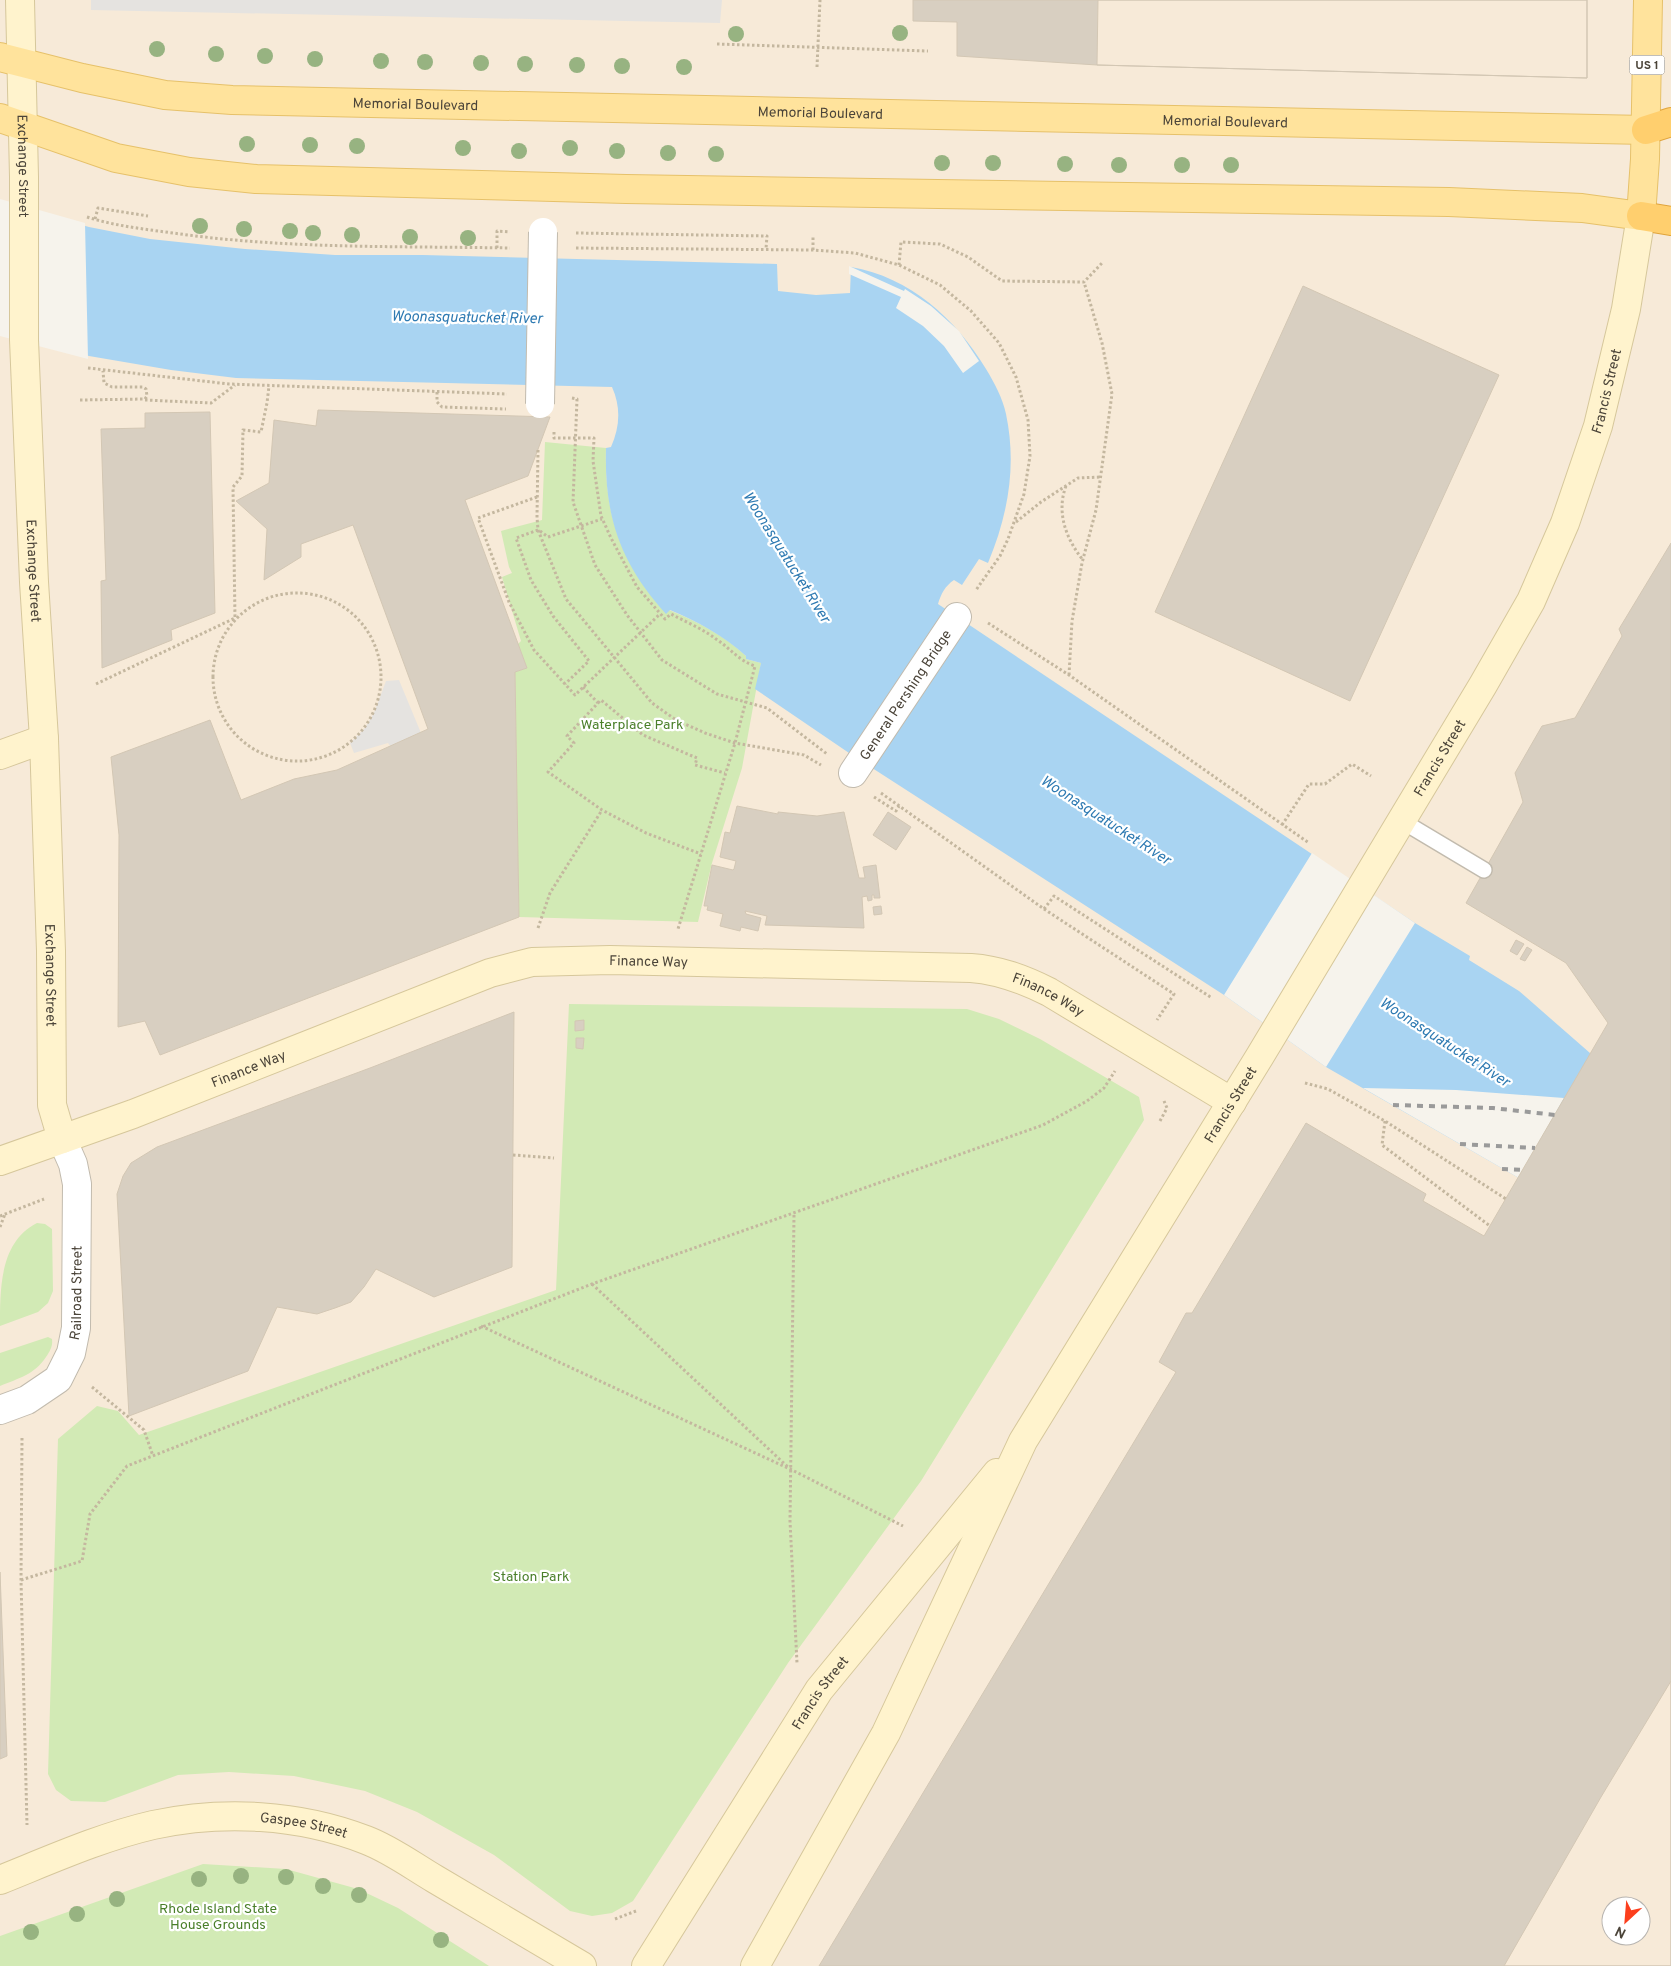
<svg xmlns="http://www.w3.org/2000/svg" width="1671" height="1966" font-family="Overpass,sans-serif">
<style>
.commercial{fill:#f7ead8;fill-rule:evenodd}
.green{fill:#d2eab5}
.parking{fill:#e5e3e0}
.water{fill:#a9d4f2}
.pier{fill:#f6f3ec}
.building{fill:#d8cfc1;stroke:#d3c7b4;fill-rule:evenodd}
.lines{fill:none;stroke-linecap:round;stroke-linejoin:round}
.lane-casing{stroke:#c2bbae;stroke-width:18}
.street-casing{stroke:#c2bbae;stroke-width:30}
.secondary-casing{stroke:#d6c79b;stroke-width:30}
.primary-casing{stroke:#e6c16a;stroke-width:30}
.highway-casing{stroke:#e0a43c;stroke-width:30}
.path{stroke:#c4b79f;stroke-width:3;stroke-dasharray:2.5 2.5;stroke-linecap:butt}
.lane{stroke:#fff;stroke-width:15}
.street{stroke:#fff;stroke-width:28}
.secondary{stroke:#fff3cd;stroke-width:28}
.primary{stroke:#ffe39c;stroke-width:28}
.highway{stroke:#ffcf6e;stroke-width:28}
.rail{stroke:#9a9a9a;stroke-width:4;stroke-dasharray:6 6;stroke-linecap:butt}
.street-bridge-casing{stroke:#c2bbae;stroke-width:30;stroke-linecap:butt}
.street-bridge{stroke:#fff;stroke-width:28}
.tree{fill:#97b381}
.labels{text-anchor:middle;stroke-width:4.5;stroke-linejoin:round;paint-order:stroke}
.shield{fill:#fff;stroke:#817c74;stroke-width:1}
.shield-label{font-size:12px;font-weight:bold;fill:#4b4439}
.street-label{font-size:14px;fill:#4b4439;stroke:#fff}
.park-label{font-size:14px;fill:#4a7f2a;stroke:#fff}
.water-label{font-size:15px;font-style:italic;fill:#2e7ab2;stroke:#fff}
</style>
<rect width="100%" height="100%" fill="#f6f3ec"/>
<path class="commercial" d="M0,0H1671V1966H0ZM1611,1906H1641V1936H1611Z"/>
<path class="green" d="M545,442L606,448C604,515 621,563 666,613L669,610C698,622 724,635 746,656V659L761,663L742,768L712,863L698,922L519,917L515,672L527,668L518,644L521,641L502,577L512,573L509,567L501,531L542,520Z
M569,1004L967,1009L999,1019L1040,1039L1139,1097L1144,1120L921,1481L788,1663L633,1901L612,1913L592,1916L570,1911L494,1855L417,1812L365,1791L294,1776L229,1772L178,1775L105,1802L71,1801L56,1790L48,1774L58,1439L97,1406L118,1411L139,1435L556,1290Z
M37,1223L45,1224L52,1229L53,1291L48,1303L38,1312L0,1326C0,1287 0,1242 37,1223Z
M48,1337L52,1339C53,1346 50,1351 46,1357C34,1375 19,1378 0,1386V1353Z
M203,1864L286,1869L358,1889L398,1908L489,1966H0V1936Z"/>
<path class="parking" d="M91,0H722L720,23L91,10Z
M399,680L421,733L391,747L388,743L354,753L350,743L365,728L374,713L386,681Z"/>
<path class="water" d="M0,202L89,227L150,239L245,249L335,255H423L777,264L778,291L816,295L850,293L851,267C910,277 956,319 986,369C994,382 1003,399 1006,414C1017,466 1008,515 988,563L979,559L962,585L954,580C945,586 941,594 938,604L1415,923L1470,956L1469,960L1519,991L1590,1053L1671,1134L1519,1178L1326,1067L1224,995L852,755L755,689L761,663L746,659V656C723,635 698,622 670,610L666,614C620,563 604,516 606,448L611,447C620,427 621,407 612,387L236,378L171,370L89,356L0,333Z"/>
<path class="pier" d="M0,199L85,223L88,359L0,336Z
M849,266L904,291L905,289L931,306L959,331L979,361L963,373L944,346L923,326L896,308L901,297L849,274Z
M1312,853L1415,923L1326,1067L1224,995Z
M1363,1088L1456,1090L1564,1098L1519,1178Z"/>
<path class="building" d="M913,0H1587V78L1097,65L957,56V22L913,21Z
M1098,0H1587V78L1097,65Z
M1303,286L1499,375L1350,701L1155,612Z
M318,410L550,417L528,476L465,500L527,668L515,672L519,917L160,1055L145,1021L118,1027L119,835L111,757L210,720L241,800L294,779L337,770L428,729L353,525L301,544V557L264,580L267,529L236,501L269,483L274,420L316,426Z
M210,412L215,613L171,630L172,640L102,668L101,581L106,580L101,429L145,428V413Z
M1671,543V1966H819L1176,1372L1159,1362L1186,1313H1192L1306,1123L1426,1194L1423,1201L1484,1236L1608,1023L1566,963L1466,903L1523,802L1515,773L1542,726L1575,718L1622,636L1619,629ZM1611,1906H1641V1936H1611Z
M737,806L778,814V812L817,816L844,812L859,878H865L863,867L876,865L880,898H874V895H872V900L868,901L867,896L862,897L864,928L765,925L767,916L745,911L746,914L761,918L758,931L741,927L740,931L720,926L723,914L707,910L708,906H704L712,865L733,870L734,869L736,861L720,857L725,832L730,833Z
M888,812L911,827L896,850L873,835Z
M881,906L882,914L874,915L873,907Z
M1516,940L1524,944L1517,955L1510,951Z
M1527,947L1532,950L1525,961L1520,959Z
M514,1012L512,1267L434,1297L376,1269L364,1287L351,1302L335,1308L317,1314L277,1307L248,1371L129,1416L117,1194L123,1176L131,1163L157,1147L370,1068Z
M584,1020V1030L575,1031V1021Z
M576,1038H584L583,1049L576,1048Z
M0,1572L7,1756L0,1759Z
M1671,1681V1966H1504L1601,1797ZM1611,1906H1641V1936H1611Z"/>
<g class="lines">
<g class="lane-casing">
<path id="lane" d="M1402,821L1484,870"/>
</g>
<g class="street-casing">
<g id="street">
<path id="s1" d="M853,773L957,617"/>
<path id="s2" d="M0,1410L27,1400L58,1379L71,1353L76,1328L77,1184L73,1164L62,1139"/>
</g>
</g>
<g class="secondary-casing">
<g id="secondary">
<path id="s3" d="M20,0L24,177V340L34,582L44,739L51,951L52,1105L62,1139"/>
<path d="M0,755L44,739"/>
<path id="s4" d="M0,1161L133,1114L490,973L532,962L610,960L971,968C999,970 1023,979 1049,992L1232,1102"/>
<path id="s5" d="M0,1880C50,1860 101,1837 153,1825C223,1810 299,1814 366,1840C390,1849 413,1866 435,1879C484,1908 533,1937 582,1966"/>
<path id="s6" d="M646,1966L819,1690L997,1473"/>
<path id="s7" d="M755,1966L886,1733L1023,1441L1260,1056L1483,685L1531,601L1565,523L1598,426L1626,309L1641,216"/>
</g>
</g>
<g class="primary-casing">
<g id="primary">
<path id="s8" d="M0,57L82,78L165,95L232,100L1646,130"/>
<path d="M0,118L116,158L189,172L256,179L626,189L1449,202L1582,208L1641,216L1645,159L1648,0"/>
</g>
</g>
<g class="highway-casing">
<path id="highway" d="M1646,130L1671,122
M1641,216L1671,221"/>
</g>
<path class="path" d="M717,44L928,51
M817,67L820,0
M87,217C115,226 144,229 173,233C285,249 397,246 510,248
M95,219L98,208L148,216
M576,233L767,236L766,249
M497,248V231L510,232
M576,248L813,250L855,253L899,265L940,285L971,311L999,343L1016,377L1028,420L1030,456L1024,494L1008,539L1000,556L976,590
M813,250V235
M899,265L901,242L940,244L968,257L1002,281L1084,282L1103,262
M88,368L229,384L507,394
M437,392V402L442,407L506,409
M572,398L577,399L573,502L595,565L627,615L662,660L717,694L767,708L827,754
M80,400L145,399L147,396L146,389L143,387H112L104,383L103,371
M145,400L211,403L235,385
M554,432V438H594L593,461L601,516L611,538L637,587L665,619L671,614C686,622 703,629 716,639C730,648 739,661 755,666L735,743L678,929
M538,450L537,517L538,530L516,538L531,580L553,616L589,661L565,684
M1066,486C1056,512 1066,539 1083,560
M537,497L478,518L509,602L534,650L575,695L660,614
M1016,522L1041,502L1078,478L1101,477
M538,530L566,599L652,703L676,720L705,733L735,743L804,755L821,765
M540,531L548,537L602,519
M213 677a84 84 0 1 1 168 0a84 84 0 1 1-168 0Z
M988,623L1069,675L1309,843
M1069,675L1072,621L1082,563L1096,510L1112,394L1102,343L1084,282
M96,684L235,618L233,487L242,476L243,430L261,432L267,403L269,386
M583,687L598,703L567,736L574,743L548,772L602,810L646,833L701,854
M598,703L601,700L643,735L697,758L695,765L725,773
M881,793L1044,909L1174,994L1157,1020
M874,797L896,811L899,806
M1282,825L1309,784H1325L1352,764L1371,776
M1044,909L1054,896L1212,998
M538,928L550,893L602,810
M1305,1083L1328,1089L1385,1121L1506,1199
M1160,1121L1167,1108L1164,1101
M1385,1121L1382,1145L1490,1226
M513,1155L554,1158
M794,1215L790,1521L797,1663
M0,1216L44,1199
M0,1227L5,1214
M592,1284L789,1468
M481,1326L792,1470L903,1526
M92,1387L144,1430L153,1456
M22,1438L21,1580L27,1825
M21,1580L82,1561L90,1514L127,1466L592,1284L1043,1125L1087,1101L1104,1088L1115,1071
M615,1919L636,1911"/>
<use href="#lane" class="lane"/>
<use href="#street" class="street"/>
<use href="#secondary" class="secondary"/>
<use href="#primary" class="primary"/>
<use href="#highway" class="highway"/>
<path class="rail" d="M1393,1105L1493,1108L1555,1115
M1460,1144L1535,1148
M1502,1169L1523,1170"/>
<g class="street-bridge-casing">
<path id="street-bridge" d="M540,404L543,232"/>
</g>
<use href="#street-bridge" class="street-bridge"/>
</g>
<g class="tree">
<circle cx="900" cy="33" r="8"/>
<circle cx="736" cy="34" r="8"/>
<circle cx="157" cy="49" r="8"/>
<circle cx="216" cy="54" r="8"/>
<circle cx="265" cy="56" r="8"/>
<circle cx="315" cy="59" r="8"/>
<circle cx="381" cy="61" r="8"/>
<circle cx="425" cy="62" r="8"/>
<circle cx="481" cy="63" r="8"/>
<circle cx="525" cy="64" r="8"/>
<circle cx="577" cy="65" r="8"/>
<circle cx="622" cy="66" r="8"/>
<circle cx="684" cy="67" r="8"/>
<circle cx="247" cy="144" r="8"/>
<circle cx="310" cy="145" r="8"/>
<circle cx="357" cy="146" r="8"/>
<circle cx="463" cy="148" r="8"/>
<circle cx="570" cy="148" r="8"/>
<circle cx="519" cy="151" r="8"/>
<circle cx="617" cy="151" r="8"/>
<circle cx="668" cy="153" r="8"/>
<circle cx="716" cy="154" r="8"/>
<circle cx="942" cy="163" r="8"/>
<circle cx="993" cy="163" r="8"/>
<circle cx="1065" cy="164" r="8"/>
<circle cx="1119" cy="165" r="8"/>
<circle cx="1182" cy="165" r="8"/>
<circle cx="1231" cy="165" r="8"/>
<circle cx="200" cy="226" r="8"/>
<circle cx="244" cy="229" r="8"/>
<circle cx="290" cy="231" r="8"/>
<circle cx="313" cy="233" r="8"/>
<circle cx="352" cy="235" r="8"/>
<circle cx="410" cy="237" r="8"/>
<circle cx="468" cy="238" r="8"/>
<circle cx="241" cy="1876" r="8"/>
<circle cx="286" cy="1877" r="8"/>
<circle cx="199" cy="1879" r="8"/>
<circle cx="323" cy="1886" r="8"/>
<circle cx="359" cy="1895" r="8"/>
<circle cx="117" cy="1899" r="8"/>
<circle cx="77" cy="1914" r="8"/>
<circle cx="31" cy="1932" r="8"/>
<circle cx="441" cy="1940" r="8"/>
</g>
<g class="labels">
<rect class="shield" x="1629.5" y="55.5" width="35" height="19" rx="4"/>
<g class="shield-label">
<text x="1647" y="69">US 1</text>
</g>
<g class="street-label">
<text dy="5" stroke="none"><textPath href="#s8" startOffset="420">Memorial Boulevard</textPath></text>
<text dy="5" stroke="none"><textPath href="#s8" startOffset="825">Memorial Boulevard</textPath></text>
<text dy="5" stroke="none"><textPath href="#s8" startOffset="1230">Memorial Boulevard</textPath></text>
<text dy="5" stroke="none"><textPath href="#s3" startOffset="166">Exchange Street</textPath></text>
<text dy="5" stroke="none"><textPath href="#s7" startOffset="1795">Francis Street</textPath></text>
<text dy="5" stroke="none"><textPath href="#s3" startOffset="571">Exchange Street</textPath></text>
<text dy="5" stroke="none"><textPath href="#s1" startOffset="94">General Pershing Bridge</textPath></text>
<text dy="5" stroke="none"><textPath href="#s7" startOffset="1390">Francis Street</textPath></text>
<text dy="5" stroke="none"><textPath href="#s4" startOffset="685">Finance Way</textPath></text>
<text dy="5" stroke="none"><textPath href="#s3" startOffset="976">Exchange Street</textPath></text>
<text dy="5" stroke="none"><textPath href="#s4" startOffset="1090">Finance Way</textPath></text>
<text dy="5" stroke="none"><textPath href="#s4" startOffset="265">Finance Way</textPath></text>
<text dy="5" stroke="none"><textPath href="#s7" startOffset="985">Francis Street</textPath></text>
<text dy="5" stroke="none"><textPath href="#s2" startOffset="156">Railroad Street</textPath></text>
<text dy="5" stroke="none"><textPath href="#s6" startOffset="324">Francis Street</textPath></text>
<text dy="5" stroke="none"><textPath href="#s5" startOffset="315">Gaspee Street</textPath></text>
</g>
<g class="park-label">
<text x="632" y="729">Waterplace Park</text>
<text x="531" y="1581">Station Park</text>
<text x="218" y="1913">Rhode Island State<tspan x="218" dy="16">House Grounds</tspan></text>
</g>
<g class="water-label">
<text transform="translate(467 317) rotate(1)" y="5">Woonasquatucket River</text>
<text transform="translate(787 557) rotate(58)" y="5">Woonasquatucket River</text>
<text transform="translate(1106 820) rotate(33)" y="5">Woonasquatucket River</text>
<text transform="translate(1445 1042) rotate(33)" y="5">Woonasquatucket River</text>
</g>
</g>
<g transform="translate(1626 1921) rotate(206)"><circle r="24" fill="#ffffff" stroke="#b7b4b0"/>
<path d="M0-4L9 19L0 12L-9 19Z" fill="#fc3f1d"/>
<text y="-8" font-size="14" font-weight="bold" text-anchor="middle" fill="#4b4439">N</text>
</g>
</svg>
